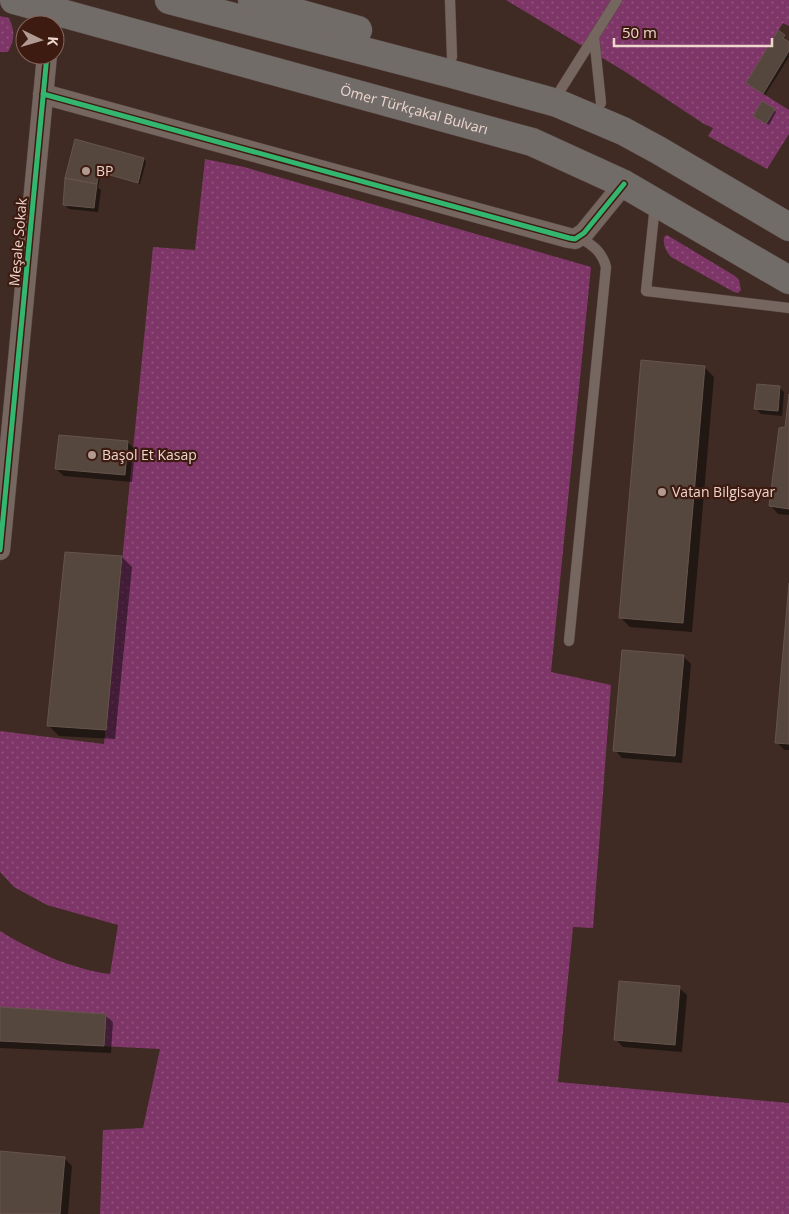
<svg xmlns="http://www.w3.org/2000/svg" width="789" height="1214" font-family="'Open Sans',sans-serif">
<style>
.grass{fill:url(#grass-dots)}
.shadow{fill:#0007}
.building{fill:#56473e;stroke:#65544c}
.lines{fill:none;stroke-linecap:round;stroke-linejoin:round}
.service-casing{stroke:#584642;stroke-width:11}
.minor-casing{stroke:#584642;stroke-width:21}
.primary-casing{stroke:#584642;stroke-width:29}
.service{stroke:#766660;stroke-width:10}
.minor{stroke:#766660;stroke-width:20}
.primary{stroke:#726c69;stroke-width:28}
.cycleway-casing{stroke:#3e1b10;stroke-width:8}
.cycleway{stroke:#33b770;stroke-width:5}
.poi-dot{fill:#b19a92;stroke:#3e1b10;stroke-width:2}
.labels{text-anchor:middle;stroke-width:4.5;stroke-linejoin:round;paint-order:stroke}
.street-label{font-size:14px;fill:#eed6ce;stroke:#3e1b10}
.poi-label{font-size:14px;fill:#eed6ce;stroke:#3e1b10;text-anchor:start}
</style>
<defs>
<pattern id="grass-dots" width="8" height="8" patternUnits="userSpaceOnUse" patternTransform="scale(1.25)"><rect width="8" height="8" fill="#7e3668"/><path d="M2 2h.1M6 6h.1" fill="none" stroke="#91527c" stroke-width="1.8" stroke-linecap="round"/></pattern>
</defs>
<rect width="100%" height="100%" fill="#3f2b24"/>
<path class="grass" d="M506,0H789V26L783,23L746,83L789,110V134L767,169L708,136L713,128L704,124L624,71Z
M0,16L9,18C15,31 15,39 8,52H0Z
M205,159L244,167L591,267L551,672L611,685L593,928L573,927L558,1082L789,1103V1214H100L103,1130L143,1128L160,1049L0,1041V931C33,951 71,969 110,974L118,925L47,905L14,887L0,872V731L104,744L153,247L195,250Z
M667,235L735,276L739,280L741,290L738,293L734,292L671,257C666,251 663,245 664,237Z"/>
<path class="shadow" d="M786,37L785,41L789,43V57L765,95L747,83L781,44Z
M774,110L776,112L769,125L757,118Z
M144,159L146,162L140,184L101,173L98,188L101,190L98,212L69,209L64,204L66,178Z
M704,367L714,377L692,632L630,627L620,617Z
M779,387L784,392L782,416L761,414L756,409Z
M789,403V515L778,514L771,506Z
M128,442L135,450L132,482L64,476L56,469Z
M122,557L132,567L115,739L59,736L49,726Z
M789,598V750H784L777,742Z
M683,656L691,664L682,763L622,758L615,750Z
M679,988L687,995L682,1052L623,1047L615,1039Z
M0,1009L105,1015L113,1022L111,1053L0,1048Z
M0,1153L64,1158L72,1166L68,1214H0Z"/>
<path class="building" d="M778,30L785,35L783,38L789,42V51L763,94L746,83Z
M762,101L775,109L766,124L753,116Z
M75,139L144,158L138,183L99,172L97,184L65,178Z
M65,178L97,184L94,208L63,205Z
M641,360L705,366L683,623L619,618Z
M757,384L780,386L778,411L754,409Z
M789,394V509L769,506L779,428L785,427Z
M59,435L128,441L125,475L55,469Z
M65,552L122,556L106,730L47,726Z
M789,583V744L775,743Z
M622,650L684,655L675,756L613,751Z
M619,981L680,986L675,1045L614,1040Z
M0,1007L106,1014L104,1046L0,1041Z
M0,1151L65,1157L60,1214H0Z"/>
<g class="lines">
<g class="service-casing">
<path id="service" d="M450,0L452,57
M594,36L601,103
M561,89L617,0
M655,205L646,291L789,308
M569,641L606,267C602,251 592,245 579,237"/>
</g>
<g class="minor-casing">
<path id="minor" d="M43,94L569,238L575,239L584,233L624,184
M0,550L47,55"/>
</g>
<g class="primary-casing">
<g id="primary">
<path id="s1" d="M14,0L532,142L624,184L789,280"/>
<path d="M169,0L452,74L557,103L623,131L658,150L789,227"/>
<path d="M252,0L358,30"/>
</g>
</g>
<use href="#service" class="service"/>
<use href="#minor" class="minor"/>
<use href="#primary" class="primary"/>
<g class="cycleway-casing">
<path id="cycleway" d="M43,94L569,238L575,239L584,233L624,184
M0,550L47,55"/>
</g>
<use href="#cycleway" class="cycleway"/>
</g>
<g class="poi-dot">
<circle cx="86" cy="171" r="5"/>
<circle cx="92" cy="455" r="5"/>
<circle cx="662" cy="492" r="5"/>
</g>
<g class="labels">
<g class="street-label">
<text dy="5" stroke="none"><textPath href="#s1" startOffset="415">Ömer Türkçakal Bulvarı</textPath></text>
<text transform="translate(18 242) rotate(-85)" y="5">Meşale Sokak</text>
</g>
<g class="poi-label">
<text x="96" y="176">BP</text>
<text x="102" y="460">Başol Et Kasap</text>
<text x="672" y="497">Vatan Bilgisayar</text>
</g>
</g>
<g transform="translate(40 40) rotate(95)"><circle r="24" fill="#3e1b10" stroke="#84665c"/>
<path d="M0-4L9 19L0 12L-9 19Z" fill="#b19a92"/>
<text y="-8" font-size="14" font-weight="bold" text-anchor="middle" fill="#eed6ce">K</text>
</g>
<path d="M614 38v8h158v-8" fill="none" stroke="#eed6ce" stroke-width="2.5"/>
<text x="622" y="38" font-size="15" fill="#eed6ce" stroke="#3e1b10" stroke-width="4" paint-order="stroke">50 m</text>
</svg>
